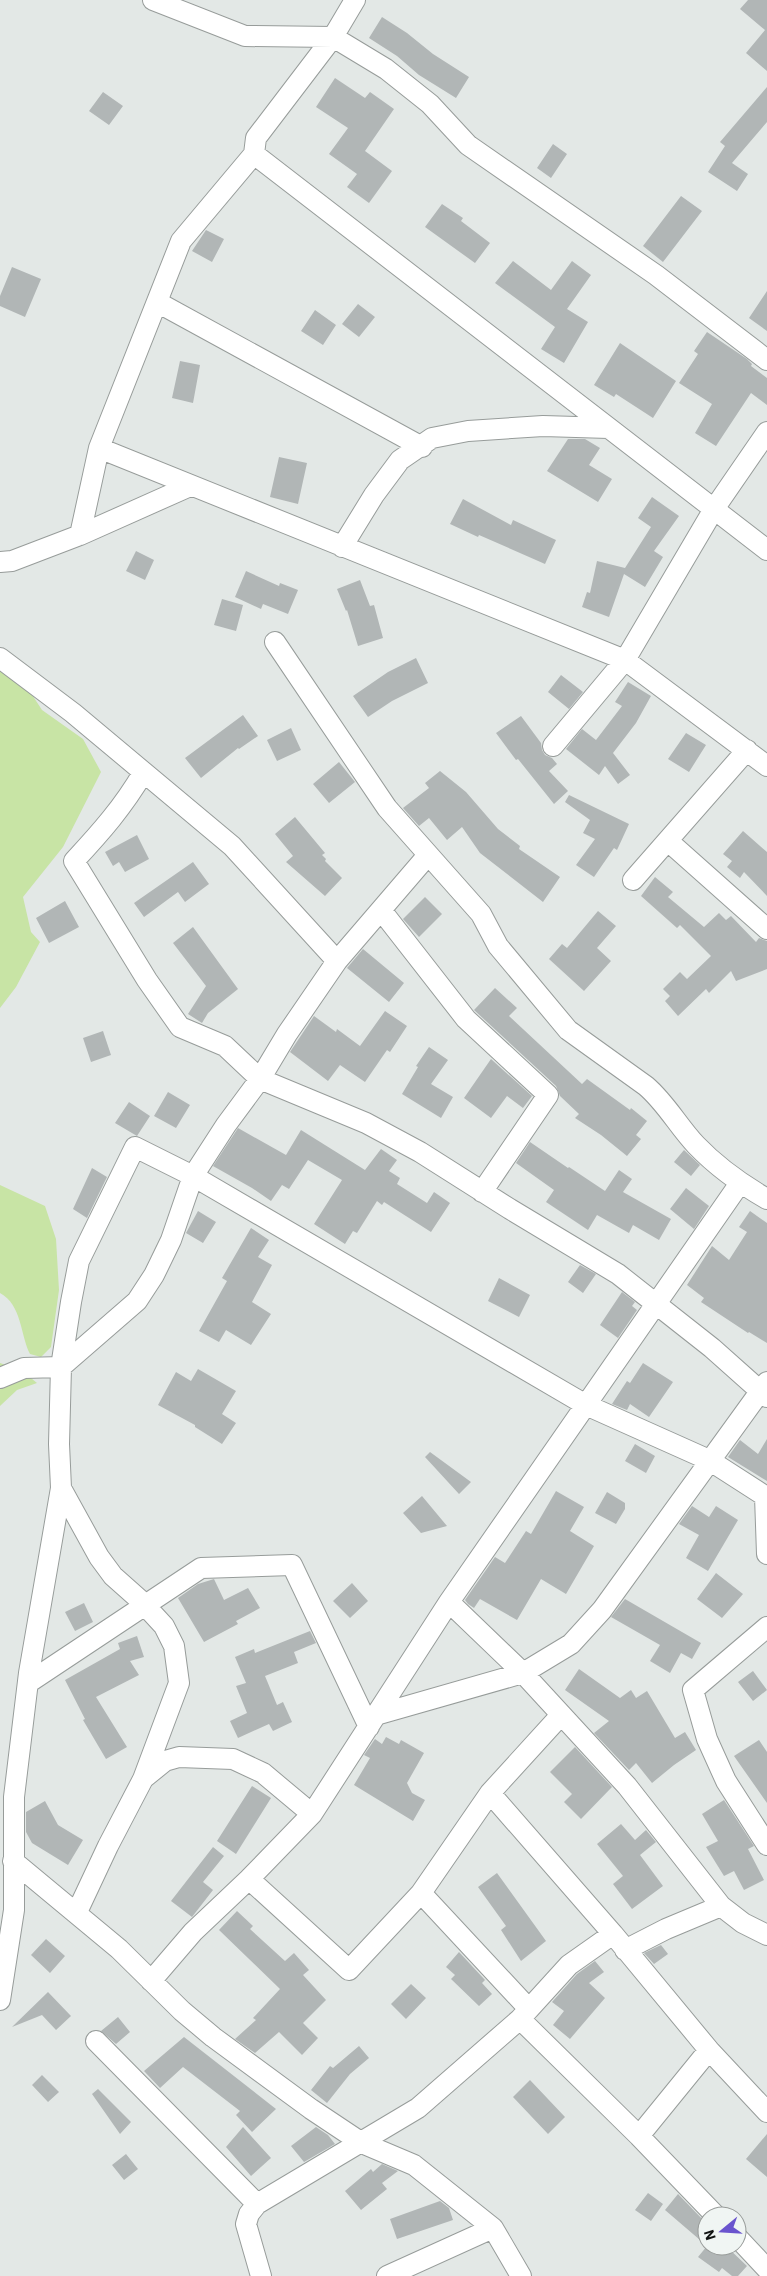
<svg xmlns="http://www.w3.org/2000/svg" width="767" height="2276" font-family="'IBM Plex Sans',sans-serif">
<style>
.green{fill:#c8e4a5}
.building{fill:#b1b6b6}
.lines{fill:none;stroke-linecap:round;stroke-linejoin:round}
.minor-casing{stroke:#979c9a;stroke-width:22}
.minor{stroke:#fff;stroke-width:20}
</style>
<rect width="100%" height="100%" fill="#e3e8e6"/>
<path class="green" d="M0,664L23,681L42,710L83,739L101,772L63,847L23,897L31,932L40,942L16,987L0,1008Z
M0,1185L45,1206L56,1239L59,1290L51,1347L41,1357L30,1354C20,1334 22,1305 0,1293Z
M0,1363L21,1370L37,1383L17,1390L0,1406Z"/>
<path class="building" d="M748,0H767V71L746,53L765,30L740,9Z
M382,17L407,33L433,54L469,77L456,98L419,75L397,56L369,38Z
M335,78L365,98L370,92L394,109L365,151L392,171L369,203L347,187L357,174L329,154L348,128L316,107Z
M767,87V122L732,163L748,174L737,191L708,172L725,146L720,142Z
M103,92L123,106L109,125L89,111Z
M553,144L567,154L551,178L537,168Z
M681,196L702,211L663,262L643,246Z
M442,204L463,218L461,221L490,243L475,263L425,227Z
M206,230L224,239L212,262L192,251Z
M513,261L551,290L572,261L591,275L567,309L588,322L564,363L541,349L555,327L495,283Z
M12,267L41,279L25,317L0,306V296Z
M767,291V331L749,318Z
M358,304L375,317L359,337L342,324Z
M315,310L336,325L323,345L301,331Z
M707,332L747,359L752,364L751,366L767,378V405L751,393L716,446L695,433L712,404L679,383L698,354L694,351Z
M620,343L676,381L653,418L616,394L614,397L594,385Z
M180,361L200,365L193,403L172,398Z
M568,439H585L600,448L589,465L612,479L598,502L547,471Z
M279,457L307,463L298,504L270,497Z
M652,497L679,516L654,551L663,557L645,587L624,574L609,617L582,607L587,592L590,593L597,561L625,568L651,527L638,518Z
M463,499L511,525L513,520L556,540L545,564L479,535L478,537L450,524Z
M136,551L154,560L145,580L126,571Z
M246,571L279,586L280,583L298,590L288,614L263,604L261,609L235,597Z
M360,580L370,606L374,605L383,638L358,646L347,610L346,611L337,589Z
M222,599L243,605L236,631L214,625Z
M416,658L428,683L392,701L368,717L353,696L388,672Z
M561,675L583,692L569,709L548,692Z
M628,682L651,696L636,723L613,753L630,775L618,784L605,766L599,775L566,749L582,729L596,740L622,706L615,702Z
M243,715L258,736L239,749L238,748L201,778L185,758Z
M521,716L541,743L542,750L545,755L552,758L557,764L549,771L568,791L554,804L518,759L516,760L496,733Z
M291,728L301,750L277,761L267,740Z
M686,733L706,745L689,772L668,759Z
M339,762L355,782L329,803L313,784Z
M440,771L466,792L498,829L520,846L519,849L560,877L543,902L480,853L462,827L447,840L429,818L419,826L403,808L429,788L425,783Z
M569,795L629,824L617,850L614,848L594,877L576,865L595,839L583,833L590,820L565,802Z
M295,817L325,853L322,855L326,859L325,861L342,878L325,896L286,862L293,856L275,834Z
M743,831L767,852V896L744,872L740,878L727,867L732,861L723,854Z
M137,835L149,859L125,872L119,862L113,866L105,852Z
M193,862L209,884L185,902L178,892L144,917L134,903Z
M655,877L673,892L668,897L704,927L719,913L726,920L731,916L756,942L759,938L767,941V969L736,981L731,971L709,993L706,989L678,1016L665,1001L670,996L663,989L680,972L687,979L711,956L680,925L677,928L641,896Z
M425,897L442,914L419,937L403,919Z
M65,901L79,927L49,943L36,918Z
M598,911L616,926L597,948L611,961L584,991L549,959L562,944L567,948Z
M193,927L238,989L208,1013L202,1023L188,1014L206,986L173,943Z
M363,949L404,983L389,1002L347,968Z
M495,988L517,1008L509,1016L582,1084L587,1079L630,1110L631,1108L647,1121L636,1135L641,1139L627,1156L601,1135L575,1118L579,1114L560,1096L556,1086L474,1010Z
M385,1011L407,1026L390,1052L387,1050L365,1082L340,1065L328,1081L290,1052L314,1016L336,1032L337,1029L360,1046Z
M103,1031L111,1055L91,1062L83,1038Z
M429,1047L448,1060L431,1084L453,1097L441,1118L402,1094L418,1067L416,1066Z
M491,1059L532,1096L523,1108L507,1096L491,1118L464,1098Z
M168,1092L190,1105L176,1128L154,1116Z
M129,1102L150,1116L137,1136L115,1123Z
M238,1128L286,1155L301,1130L365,1170L381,1149L397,1160L389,1171L400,1178L397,1184L427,1203L434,1192L450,1203L431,1232L384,1202L382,1205L377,1201L357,1233L353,1231L345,1244L314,1224L342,1180L308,1160L289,1189L282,1185L271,1201L252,1188L213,1166Z
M530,1142L568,1168L569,1167L605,1191L619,1170L632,1179L623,1192L671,1219L659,1240L633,1225L629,1233L597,1215L588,1230L546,1202L554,1190L516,1163Z
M684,1150L700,1165L691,1176L674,1162Z
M92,1168L107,1177L87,1218L73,1209Z
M686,1188L709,1206L694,1229L670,1209Z
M198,1211L216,1222L203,1243L186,1233Z
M750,1211L767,1223V1343L749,1332L748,1333L701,1302L704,1298L687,1285L712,1246L729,1260L747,1232L739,1227Z
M251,1228L269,1240L258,1257L272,1265L252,1302L271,1314L251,1345L226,1330L219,1342L199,1331L227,1281L222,1278Z
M580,1265L596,1274L583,1293L568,1282Z
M499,1278L530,1295L519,1317L488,1301Z
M622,1292L635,1302L632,1306L637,1310L618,1338L600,1325Z
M643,1363L673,1382L649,1417L630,1404L627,1410L612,1404L627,1381L630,1383Z
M198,1369L236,1391L222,1414L236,1423L222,1444L195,1427V1425L158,1405L176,1372L191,1381Z
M767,1439V1481L728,1457L740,1440L758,1454Z
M635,1444L655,1456L646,1473L625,1461Z
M430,1452L471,1482L459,1494L425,1457Z
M556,1491L584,1507L570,1531L594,1546L566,1594L541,1579L517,1620L480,1599L474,1608L468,1604L465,1600L495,1557L505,1563L526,1531L531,1534Z
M607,1492L625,1503V1509L616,1524L595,1513Z
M422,1496L447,1526L421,1533L403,1513Z
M692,1506L709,1517L716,1506L738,1520L708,1571L686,1558L699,1535L679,1524Z
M716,1573L743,1594L722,1618L697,1599Z
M214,1579L224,1600L248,1588L260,1608L236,1621L238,1624L204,1642L178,1598L198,1584Z
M352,1583L368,1601L350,1618L333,1601Z
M625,1599L701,1643L692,1659L681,1653L670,1673L650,1661L660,1645L611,1617Z
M84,1603L93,1622L75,1631L65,1612Z
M310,1631L316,1643L294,1652L298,1663L265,1676L277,1705L283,1702L292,1722L273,1731L269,1724L238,1738L230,1721L247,1713L236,1686L246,1683L235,1657L254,1649L255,1653Z
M137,1636L144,1657L130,1661L139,1675L96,1697L127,1747L106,1759L83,1720L85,1719L65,1680L120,1649L118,1643Z
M579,1669L620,1698L631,1690L636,1698L647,1691L675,1738L685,1732L696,1750L674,1765L652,1783L636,1763L629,1770L594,1733L609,1721L565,1690Z
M753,1671L767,1690L753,1701L738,1682Z
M386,1737L399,1744L401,1740L424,1753L407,1783L412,1793L425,1800L413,1821L354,1785L370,1758L364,1755L375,1739L382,1744Z
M759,1740L767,1752V1803L734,1756Z
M575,1747L612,1787L581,1819L564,1802L572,1794L550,1772Z
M252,1786L271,1798L236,1854L217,1841Z
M724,1800L754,1846L748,1849L764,1880L744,1890L734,1871L724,1876L706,1847L718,1841L702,1814Z
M45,1801L58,1825L83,1840L68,1865L32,1843L26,1832V1812Z
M621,1824L635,1840L646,1830L656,1842L640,1855L663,1886L632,1909L613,1884L623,1876L597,1844Z
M213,1847L224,1856L203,1882L213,1890L192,1917L171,1901Z
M497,1873L546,1941L521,1961L501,1930L506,1926L478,1887Z
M237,1911L253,1926L250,1929L285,1961L294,1953L309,1970L303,1975L326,2000L303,2023L318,2038L302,2055L279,2032L255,2053L235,2039L256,2020L253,2018L280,1989L219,1930Z
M46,1939L65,1956L50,1973L31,1955Z
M661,1945L668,1954L654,1964L644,1953Z
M459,1952L485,1980L482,1983L492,1994L479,2006L451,1979L455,1975L446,1967Z
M595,1961L604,1972L589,1983L605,1998L570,2039L553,2025L564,2011L552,2002L577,1974Z
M411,1984L426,1998L406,2019L391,2004Z
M48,1992L71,2016L56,2030L42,2015L12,2027Z
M118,2017L130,2032L116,2044L101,2031Z
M184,2037L276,2109L252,2132L236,2115L240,2111L183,2067L160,2088L144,2071Z
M359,2046L369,2058L350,2074L327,2103L311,2090L330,2066L333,2068Z
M42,2075L59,2092L48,2102L32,2085Z
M530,2080L565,2117L548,2134L513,2097Z
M98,2089L131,2122L120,2134L92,2094Z
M243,2127L271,2158L251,2176L226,2147Z
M316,2127L328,2135L335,2144L304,2162L291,2146Z
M767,2134V2177L746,2159Z
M126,2154L138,2169L124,2180L112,2165Z
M382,2164L398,2171L382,2183L387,2189L361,2210L345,2191L371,2169L373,2172Z
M648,2193L663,2204L651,2221L635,2210Z
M678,2194L707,2224V2246L665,2210Z
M440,2201L449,2208L453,2220L397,2239L390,2219Z
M707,2246H726L747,2266L738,2276H732L722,2268L719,2272L698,2257Z"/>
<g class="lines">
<g class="minor-casing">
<path id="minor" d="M153,0L245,36L333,37
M355,0L333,37L386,69L430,104L468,145L656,275L767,360
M254,154L767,550
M157,302L422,447
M99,448L625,660L767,766
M80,535L99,448L181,241L254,154L256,138L333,37
M342,547L374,495L400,460L432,438L468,431L543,426L609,428
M0,562L12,561L80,535L190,486
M275,642L387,808L481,914L498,946L568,1030L646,1086C666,1103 678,1126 696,1145C717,1167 741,1184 767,1199
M0,658L73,713L232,846L337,961
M553,746L625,660L714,509L767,432
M143,773C123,807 101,832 74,861L147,980L180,1027L225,1046L260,1079L366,1123L420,1152L510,1209L618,1274L712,1348L767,1397
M668,841L767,929
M633,880L747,750
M381,910L466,1019L548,1095L482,1192
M0,1378L24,1368L61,1367L137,1301L154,1275L171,1240L193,1176L226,1125L260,1079L287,1034L337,961L428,855
M61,1488L99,1557L113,1576L140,1600L164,1626L174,1646L179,1683L143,1779L108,1846L77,1912
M449,1602L523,1673L627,1786L721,1906L743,1923L767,1935
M767,1627L693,1690L707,1739L726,1781L767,1845
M28,1683L201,1568L292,1565L369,1727
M376,1715L449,1602L740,1183
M144,1778L165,1761L179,1757L233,1759L263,1773L312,1814
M490,1793L613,1934L709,2050L767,2112
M13,1861L119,1949L182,2011L213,2037L311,2109L362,2143L414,2165L493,2228
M249,1879L312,1814L376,1715L523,1673L571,1644L602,1610L767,1382
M421,1893L529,2009L569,1965L613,1934
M625,1950L666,1929L721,1906
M151,1981L193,1932L249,1879L349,1970L421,1893L490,1793L561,1715
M0,2000L14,1910V1797L29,1673L61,1488L59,1444L61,1367L71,1302L79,1261L135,1147L193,1176L586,1405L709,1460L765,1496L767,1554
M520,2019L639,2136L716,2216
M96,2041L257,2204
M639,2136L709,2050
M737,2237L767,2269
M261,2276L246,2224L249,2214L257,2204L418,2108L520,2019L529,2009
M387,2276L493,2228L521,2276"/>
</g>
<use href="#minor" class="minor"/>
</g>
<g transform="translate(722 2231) rotate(252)"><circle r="24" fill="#f0f5f3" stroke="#979b99"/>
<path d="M0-4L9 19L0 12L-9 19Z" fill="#6a54ce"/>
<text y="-8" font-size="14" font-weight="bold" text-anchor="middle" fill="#111312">N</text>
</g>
</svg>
